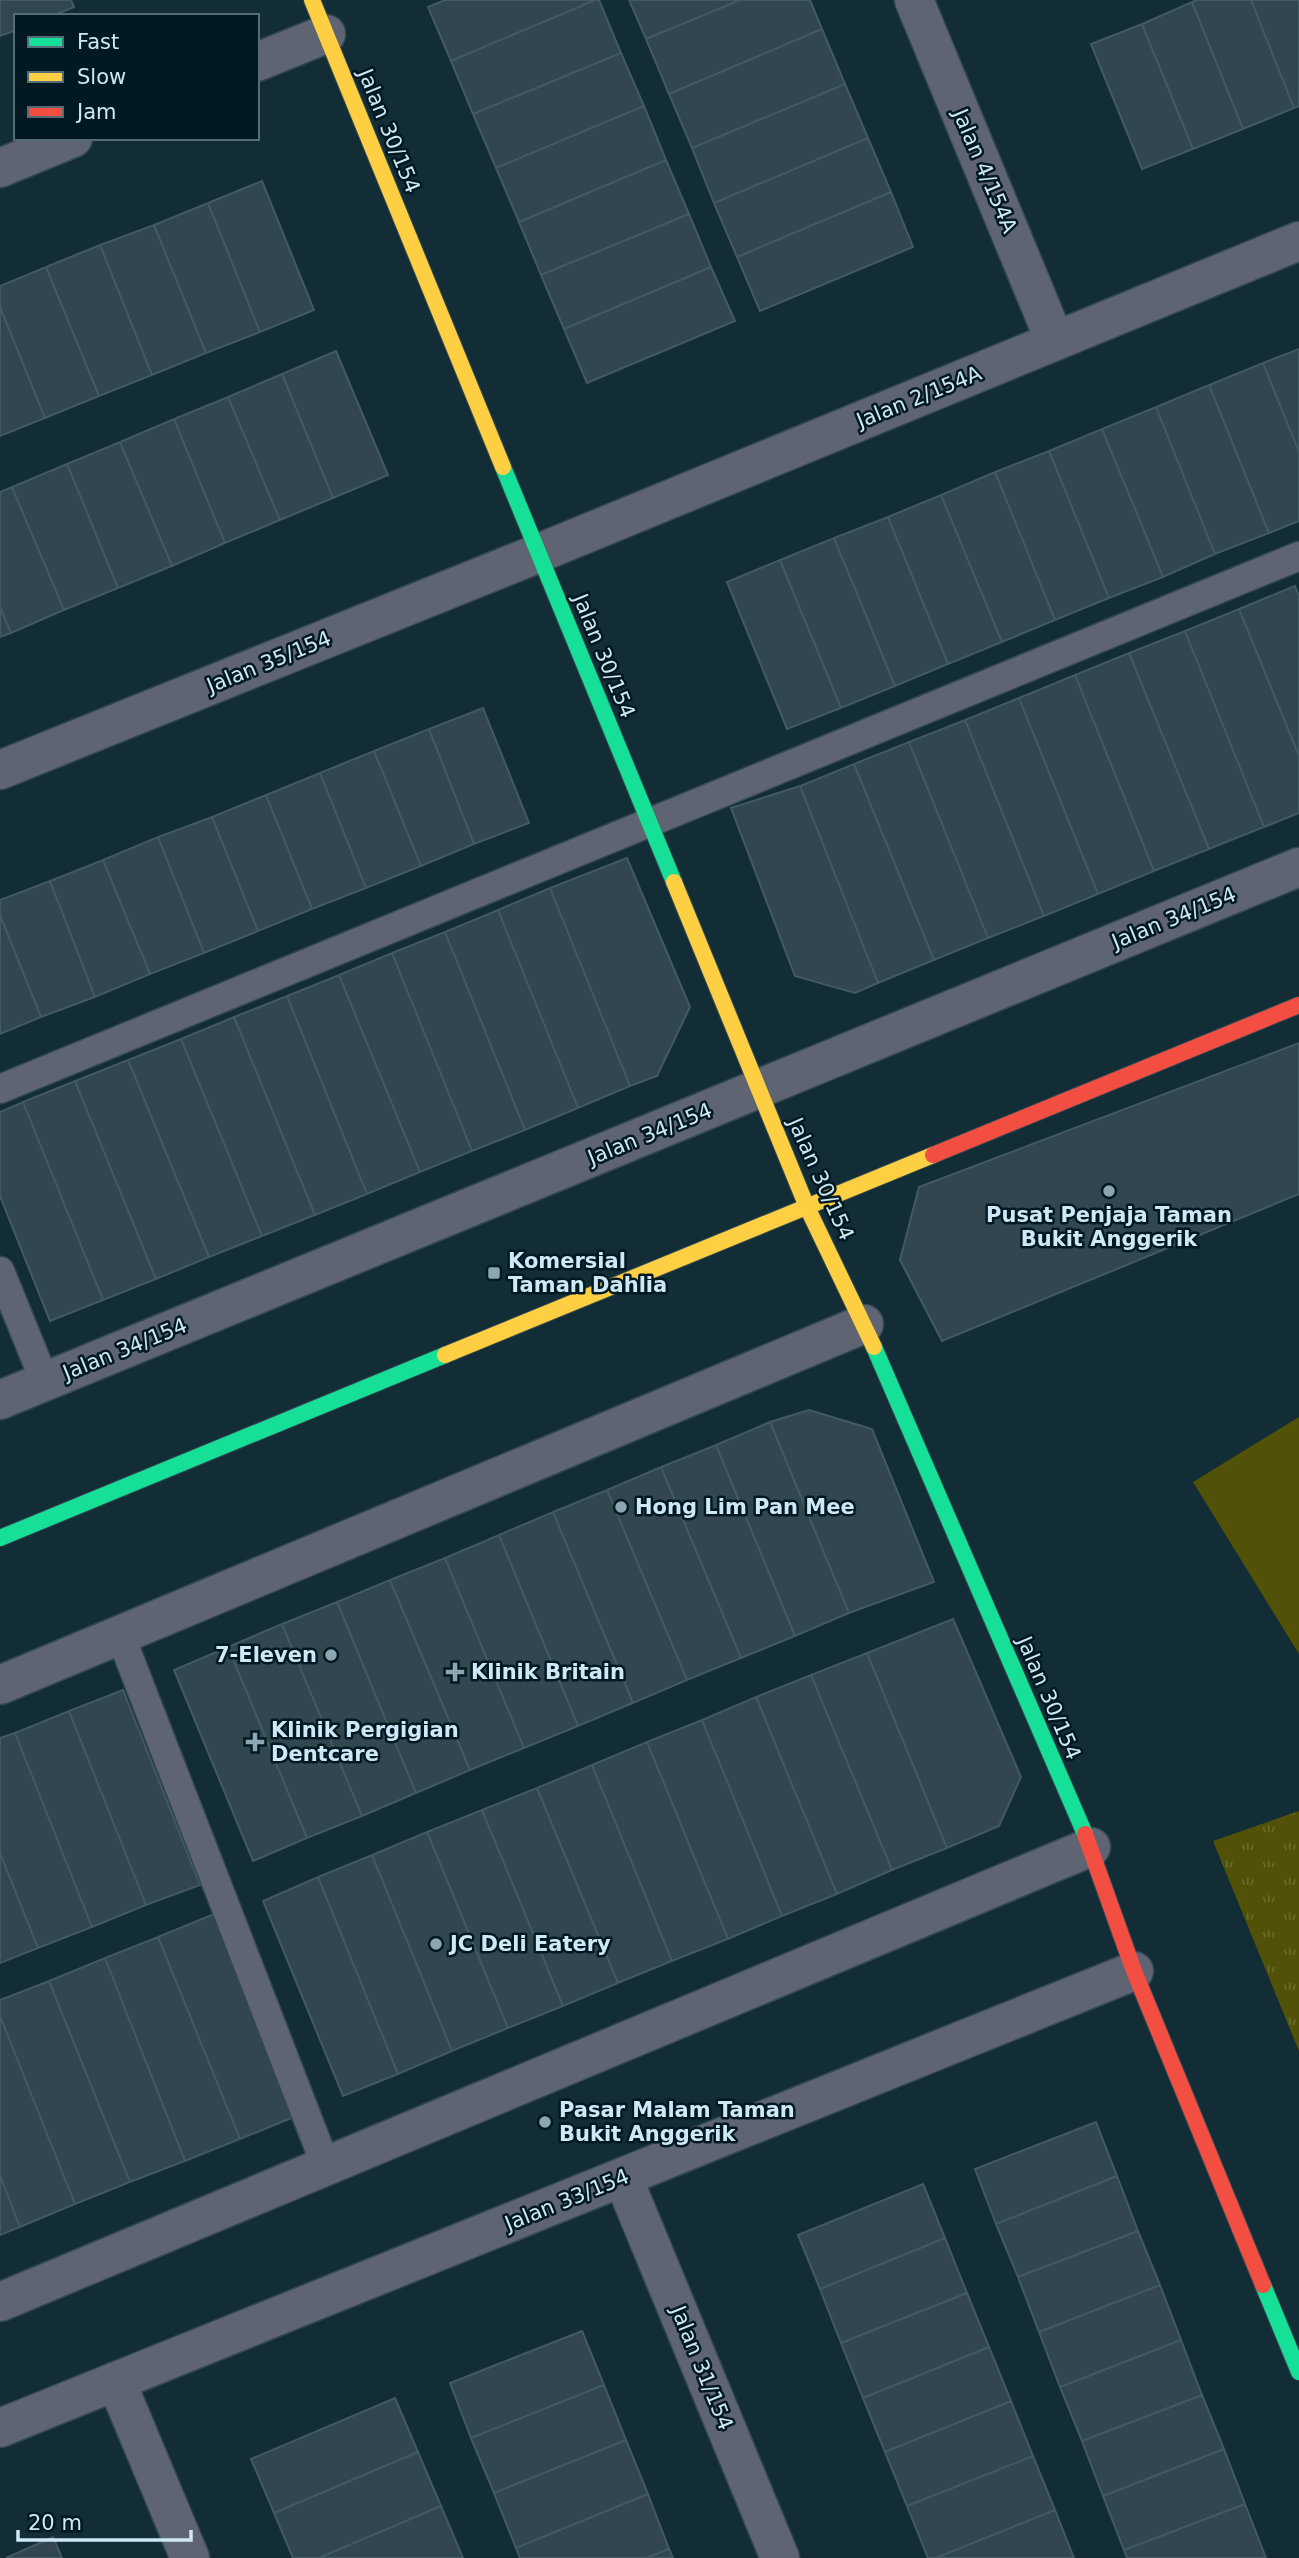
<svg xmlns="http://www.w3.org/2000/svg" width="1299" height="2558" font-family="'DejaVu Sans',sans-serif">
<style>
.park{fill:url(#park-tufts)}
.garden{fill:#515207}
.building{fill:#31464e;stroke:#435a62;stroke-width:2}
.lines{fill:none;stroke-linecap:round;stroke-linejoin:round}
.lane-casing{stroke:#334952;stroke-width:31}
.street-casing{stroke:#334952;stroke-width:41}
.fast-casing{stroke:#334952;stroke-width:18}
.slow-casing{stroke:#334952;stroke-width:18}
.jam-casing{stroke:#334952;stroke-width:18}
.lane{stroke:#5e6472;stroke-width:28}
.street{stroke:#5e6472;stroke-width:38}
.fast{stroke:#16e098;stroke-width:16}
.slow{stroke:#ffcf43;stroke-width:16}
.jam{stroke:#f24e42;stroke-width:16}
.poi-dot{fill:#8ca7b3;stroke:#031922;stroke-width:2.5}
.labels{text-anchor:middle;stroke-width:5;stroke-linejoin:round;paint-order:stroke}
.street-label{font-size:21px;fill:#cde9f6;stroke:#031922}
.poi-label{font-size:21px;font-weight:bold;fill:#cde9f6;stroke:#031922;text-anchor:start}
</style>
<defs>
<pattern id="park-tufts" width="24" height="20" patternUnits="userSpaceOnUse" patternTransform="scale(1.75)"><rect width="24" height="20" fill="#515207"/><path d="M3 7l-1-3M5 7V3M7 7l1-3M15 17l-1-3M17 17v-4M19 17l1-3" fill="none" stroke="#696b2c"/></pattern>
</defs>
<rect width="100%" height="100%" fill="#132d36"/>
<path class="park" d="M1299,1811V2051L1213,1841Z"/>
<path class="garden" d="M1299,1417V1654L1193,1482Z"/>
<path class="building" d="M0,0H71L74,7L52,16H16V30L0,36Z
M445,0H595L451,61L428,7Z
M595,0H599L621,53L473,114L451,61Z
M629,0H740L646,39Z
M740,0H810L822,29L669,94L646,39Z
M1197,0H1251L1294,108L1243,129L1192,2Z
M1251,0H1299V106L1294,108Z
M1192,2L1243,129L1193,149L1142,24Z
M1142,24L1193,149L1142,169L1091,44Z
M822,29L845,84L692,148L669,94Z
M621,53L644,106L496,168L473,114Z
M845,84L868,138L714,203L692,148Z
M644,106L666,160L519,222L496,168Z
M868,138L891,192L737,257L714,203Z
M666,160L689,214L541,275L519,222Z
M262,181L314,310L260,332L208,203Z
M891,192L913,247L760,311L737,257Z
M208,203L260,332L206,353L154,225Z
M689,214L711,267L564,329L541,275Z
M154,225L206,353L152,375L100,245Z
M100,245L152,375L99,396L46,267Z
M46,267L99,396L45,418L0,307V286Z
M711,267L735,321L587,383L564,329Z
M0,307L45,418L0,436Z
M1299,349V452L1263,363Z
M336,351L388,475L333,498L282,374Z
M1263,363L1299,452V521L1269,533L1209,385Z
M282,374L333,498L280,520L228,397Z
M1209,385L1269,533L1215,554L1156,407Z
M228,397L280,520L225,543L174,419Z
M1156,407L1215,554L1163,577L1102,429Z
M174,419L225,543L172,566L120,442Z
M1102,429L1163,577L1109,598L1049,451Z
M120,442L172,566L118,588L67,464Z
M1049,451L1109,598L1055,620L995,472Z
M67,464L118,588L64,610L12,487Z
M995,472L1055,620L1002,642L941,495Z
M12,487L64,610L11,633L0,607V492Z
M941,495L1002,642L948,664L888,517Z
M888,517L948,664L895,686L834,538Z
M834,538L895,686L841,708L780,560Z
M780,560L841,708L787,729L727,582Z
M1295,586L1299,596V756L1239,609Z
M0,607L11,633L0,637Z
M1239,609L1299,756V813L1264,827L1185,631Z
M1185,631L1264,827L1209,849L1129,653Z
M1129,653L1209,849L1154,871L1075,675Z
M1075,675L1154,871L1098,894L1019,698Z
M1019,698L1098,894L1044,916L965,720Z
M483,708L529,823L474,844L429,729Z
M965,720L1044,916L988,938L909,742Z
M429,729L474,844L421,866L374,751Z
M909,742L988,938L934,960L854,764Z
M374,751L421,866L366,888L320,773Z
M854,764L934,960L878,983L800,786Z
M320,773L366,888L312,909L266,795Z
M800,786L878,983L855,993L795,976L731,808Z
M266,795L312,909L258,931L212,817Z
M212,817L258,931L204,953L158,837Z
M158,837L204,953L150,974L103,860Z
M627,858L690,1007L657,1076L630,1086L550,888Z
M103,860L150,974L95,997L50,881Z
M50,881L95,997L41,1017L0,915V900Z
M550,888L630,1086L578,1108L498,910Z
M498,910L578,1108L525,1130L445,932Z
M0,915L41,1017L0,1034Z
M445,932L525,1130L472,1151L392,953Z
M392,953L472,1151L420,1172L339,975Z
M339,975L420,1172L367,1194L287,996Z
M287,996L367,1194L315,1215L234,1017Z
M234,1017L315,1215L262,1236L181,1039Z
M181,1039L262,1236L209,1257L128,1060Z
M1299,1043V1194L942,1341L900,1260L919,1187Z
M128,1060L209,1257L156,1279L75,1081Z
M75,1081L156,1279L103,1300L23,1102Z
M23,1102L103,1300L50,1321L0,1196V1112Z
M809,1410L872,1429L934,1582L849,1613L770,1422Z
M770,1422L849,1613L795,1636L716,1445Z
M716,1445L795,1636L741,1658L661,1467Z
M661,1467L741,1658L687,1680L607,1490Z
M607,1490L687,1680L633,1703L553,1512Z
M553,1512L633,1703L578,1726L499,1535Z
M499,1535L578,1726L524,1748L445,1558Z
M445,1558L524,1748L470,1770L390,1580Z
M390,1580L470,1770L416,1793L337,1602Z
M337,1602L416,1793L362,1816L282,1624Z
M953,1619L1021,1777L999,1826L947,1848L867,1653Z
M282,1624L362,1816L307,1838L228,1647Z
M228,1647L307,1838L253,1861L174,1670Z
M867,1653L947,1848L892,1870L811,1675Z
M811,1675L892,1870L837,1894L756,1697Z
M123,1690L200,1885L146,1905L69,1711Z
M756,1697L837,1894L782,1916L702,1720Z
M69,1711L146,1905L92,1927L15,1733Z
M702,1720L782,1916L728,1939L647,1742Z
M15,1733L92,1927L38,1948L0,1853V1738Z
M647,1742L728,1939L672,1961L592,1765Z
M592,1765L672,1961L618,1983L537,1788Z
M537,1788L618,1983L563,2006L482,1810Z
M482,1810L563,2006L508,2028L427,1832Z
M427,1832L508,2028L452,2051L372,1855Z
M0,1853L38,1948L0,1963Z
M372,1855L452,2051L398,2074L318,1877Z
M318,1877L398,2074L343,2096L263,1901Z
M214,1914L294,2117L240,2139L158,1937Z
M158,1937L240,2139L185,2161L105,1958Z
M105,1958L185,2161L130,2182L49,1981Z
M49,1981L130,2182L75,2204L0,2016V2000Z
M0,2016L75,2204L20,2227L0,2175Z
M1096,2122L1117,2176L996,2224L975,2169Z
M0,2175L20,2227L0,2235Z
M1117,2176L1138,2231L1018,2277L996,2224Z
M923,2184L945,2238L820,2289L798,2235Z
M1138,2231L1160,2285L1039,2332L1018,2277Z
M945,2238L967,2293L841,2343L820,2289Z
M1160,2285L1181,2340L1060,2387L1039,2332Z
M967,2293L989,2347L863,2398L841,2343Z
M582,2331L604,2385L471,2438L450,2383Z
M1181,2340L1202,2395L1082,2441L1060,2387Z
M989,2347L1011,2401L885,2452L863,2398Z
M604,2385L626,2440L494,2493L471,2438Z
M1202,2395L1224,2449L1103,2496L1082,2441Z
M395,2398L418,2452L274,2513L251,2459Z
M1011,2401L1033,2456L907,2506L885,2452Z
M626,2440L648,2494L516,2548L494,2493Z
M1224,2449L1245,2504L1124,2550L1103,2496Z
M418,2452L441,2506L319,2558H293L274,2513Z
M1033,2456L1055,2510L936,2558H928L907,2506Z
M648,2494L669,2549L646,2558H520L516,2548Z
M1245,2504L1266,2558H1127L1124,2550Z
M441,2506L463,2558H319Z
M1055,2510L1074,2558H936Z
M53,2537L62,2558H6Z
M669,2549L673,2558H646Z"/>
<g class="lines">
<g class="lane-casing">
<path id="lane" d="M0,1089L1299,556
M0,1271L45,1382
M121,1637L326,2166"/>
</g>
<g class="street-casing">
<path id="street" d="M914,0L1055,341
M257,62L326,34
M0,168L73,138
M0,770L539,553L1299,241
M0,1400L1299,867
M0,1685L864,1324
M623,2178L780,2558
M0,2302L1091,1847
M116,2381L190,2558
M0,2428L1134,1971"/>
</g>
<g class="fast-casing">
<path id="fast" d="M503,467L674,882
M874,1347L1085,1834
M0,1538L445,1355
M1263,2285L1299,2372"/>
</g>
<g class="slow-casing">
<path id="slow" d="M312,0L503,467
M674,882L807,1207L874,1347
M445,1355L933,1155"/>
</g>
<g class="jam-casing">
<path id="jam" d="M933,1155L1299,1005
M1085,1834L1134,1971L1263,2285"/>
</g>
<use href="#lane" class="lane"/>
<use href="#street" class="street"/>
<use href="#fast" class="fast"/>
<use href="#slow" class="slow"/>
<use href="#jam" class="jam"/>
</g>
<g class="poi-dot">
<circle cx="1109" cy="1191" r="7"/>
<rect x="487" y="1266" width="14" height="14" rx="3.5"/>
<circle cx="621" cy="1507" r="7"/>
<circle cx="331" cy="1655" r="7"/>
<path d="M451.5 1661.5h7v7h7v7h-7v7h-7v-7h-7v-7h7z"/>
<path d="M251.5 1731.5h7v7h7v7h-7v7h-7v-7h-7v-7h7z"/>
<circle cx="436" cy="1944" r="7"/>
<circle cx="545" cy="2122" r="7"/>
</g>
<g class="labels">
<g class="street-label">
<text transform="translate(389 131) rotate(68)" y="7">Jalan 30/154</text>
<text transform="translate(985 171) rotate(67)" y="7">Jalan 4/154A</text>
<text transform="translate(919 397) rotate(-22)" y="7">Jalan 2/154A</text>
<text transform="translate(604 656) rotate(68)" y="7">Jalan 30/154</text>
<text transform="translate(269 662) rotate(-22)" y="7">Jalan 35/154</text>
<text transform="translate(1174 918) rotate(-22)" y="7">Jalan 34/154</text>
<text transform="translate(650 1134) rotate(-22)" y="7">Jalan 34/154</text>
<text transform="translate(821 1179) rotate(66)" y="7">Jalan 30/154</text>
<text transform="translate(125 1349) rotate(-22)" y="7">Jalan 34/154</text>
<text transform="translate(1049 1698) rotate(67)" y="7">Jalan 30/154</text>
<text transform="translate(567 2200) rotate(-22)" y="7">Jalan 33/154</text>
<text transform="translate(702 2368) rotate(68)" y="7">Jalan 31/154</text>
</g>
<g class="poi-label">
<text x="1109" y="1222" text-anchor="middle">Pusat Penjaja Taman<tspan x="1109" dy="24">Bukit Anggerik</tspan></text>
<text x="508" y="1268">Komersial<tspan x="508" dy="24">Taman Dahlia</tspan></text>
<text x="635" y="1514">Hong Lim Pan Mee</text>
<text x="317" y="1662" text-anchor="end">7-Eleven</text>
<text x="471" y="1679">Klinik Britain</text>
<text x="271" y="1737">Klinik Pergigian<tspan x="271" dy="24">Dentcare</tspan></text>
<text x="450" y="1951">JC Deli Eatery</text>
<text x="559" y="2117">Pasar Malam Taman<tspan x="559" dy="24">Bukit Anggerik</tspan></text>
</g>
</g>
<rect x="14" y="14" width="245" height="126" fill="#031922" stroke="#546c77" stroke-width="2"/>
<rect x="28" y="37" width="35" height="10" fill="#16e098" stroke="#546c77" stroke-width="2"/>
<text x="77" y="49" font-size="21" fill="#cde9f6">Fast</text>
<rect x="28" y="72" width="35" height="10" fill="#ffcf43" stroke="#546c77" stroke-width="2"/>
<text x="77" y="84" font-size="21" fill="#cde9f6">Slow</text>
<rect x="28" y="107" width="35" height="10" fill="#f24e42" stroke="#546c77" stroke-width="2"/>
<text x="77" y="119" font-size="21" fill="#cde9f6">Jam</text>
<path d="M18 2530v10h173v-10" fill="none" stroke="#cde9f6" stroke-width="3.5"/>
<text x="28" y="2530" font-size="21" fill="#cde9f6" stroke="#031922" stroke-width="5" paint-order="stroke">20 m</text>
</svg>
